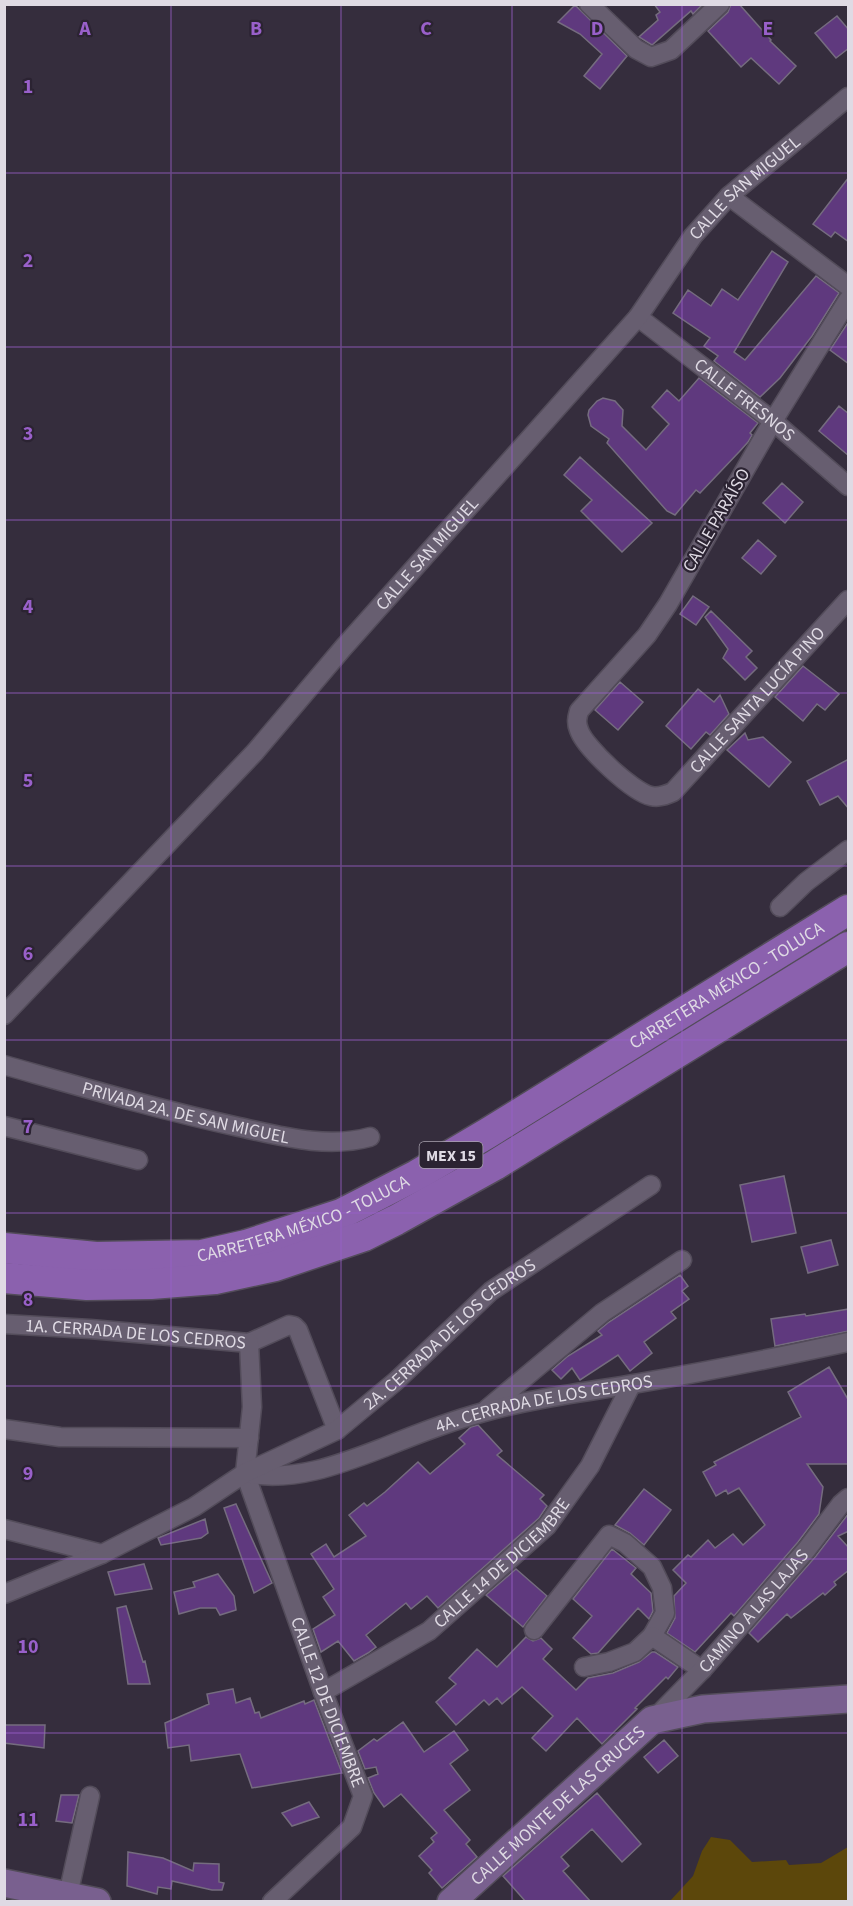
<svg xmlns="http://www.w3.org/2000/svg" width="853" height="1906" font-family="'Source Sans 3',sans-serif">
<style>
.green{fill:#5c470b}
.building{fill:#5f397e;stroke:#756c7f;stroke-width:1.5}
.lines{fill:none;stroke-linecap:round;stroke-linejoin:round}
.street-casing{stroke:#534c5a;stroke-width:21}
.secondary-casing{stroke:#534c5a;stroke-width:30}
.primary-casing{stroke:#534c5a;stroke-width:33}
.street{stroke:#675e70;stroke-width:18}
.secondary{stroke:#79608f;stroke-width:27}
.primary{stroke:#8b61ae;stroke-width:30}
.grid{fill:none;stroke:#9960ca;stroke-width:1.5;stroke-opacity:0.55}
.labels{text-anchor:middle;stroke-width:4.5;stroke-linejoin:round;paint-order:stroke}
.shield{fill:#2b2332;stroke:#a9a3af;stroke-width:1.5}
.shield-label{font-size:16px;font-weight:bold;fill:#dfdae4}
.street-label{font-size:18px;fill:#dfdae4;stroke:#2b2332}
.grid-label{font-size:20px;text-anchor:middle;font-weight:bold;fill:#9960ca;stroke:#2b2332;stroke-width:4.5;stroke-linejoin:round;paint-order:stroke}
</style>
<rect width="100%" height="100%" fill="#352d3d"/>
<path class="green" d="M711,1837L730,1840L752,1862L786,1860L789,1865L821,1863L848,1847V1901H670L693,1876L702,1851Z"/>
<path class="building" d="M654,4H703L693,14L691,11L652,45L639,37L658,20L656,15L660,12Z
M731,4H739L771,40L770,41L796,66L779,84L751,58L741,67L708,31L728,12Z
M575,5L627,56L600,89L584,76L602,54L580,34L558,22Z
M837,16L849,30V48L836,58L815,33Z
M849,177V242L835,232L831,237L813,224Z
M772,251L788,262L734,352L745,360L816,276L839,293L812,336L780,378L760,397L714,361L718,356L704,346L710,338L673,313L688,290L711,306L722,289L738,300Z
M849,321V364L830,350Z
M699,378L758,423L750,433L752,435L748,442L739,452L700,493L696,490L675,515L667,511L607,443L609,439L591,426L588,415L589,410L597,401L603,398L615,401L623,410L622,426L646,450L669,424L652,407L667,390L679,401Z
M839,406L849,414V456L819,431Z
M580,457L652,523L622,552L581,511L592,500L564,475Z
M782,483L803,502L785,523L763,503Z
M758,540L776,556L761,574L742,558Z
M693,596L709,607L696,625L680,614Z
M711,611L752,651L746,657L757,668L745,680L723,658L728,649L705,617Z
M803,666L839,694L825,710L817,704L803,721L775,697Z
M620,682L643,702L618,730L595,710Z
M698,689L714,702L720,695L729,714L710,735L706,732L691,749L666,726Z
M745,733L748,740L763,737L791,762L769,787L727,750Z
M849,759V809L838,796L820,805L807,781Z
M784,1176L796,1233L752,1242L740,1185Z
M831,1240L838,1265L808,1273L801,1247Z
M680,1275L688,1286L682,1291L689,1299L671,1312L676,1318L644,1342L652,1353L630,1371L618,1355L580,1380L572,1368L561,1379L552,1370L568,1356L602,1335L598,1331L609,1322Z
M849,1309V1331L775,1346L771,1319L805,1314L806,1316Z
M829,1367L849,1401V1464H807L823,1487L819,1514L798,1542L734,1616L731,1613L695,1652L667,1633L675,1618L674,1596L686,1583L673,1570L688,1555L691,1557L708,1540L715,1548L733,1534L743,1545L765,1525L739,1488L728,1494L726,1490L716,1496L703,1472L716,1465L714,1462L801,1417L788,1392Z
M478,1425L502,1451L497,1455L544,1495L540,1499L547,1506L539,1518L438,1608L427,1596L411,1609L406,1603L366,1635L376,1647L368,1653L354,1661L338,1641L321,1652L313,1629L335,1615L323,1597L334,1589L311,1554L326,1544L334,1557L366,1536L349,1515L364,1503L367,1506L385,1492L418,1462L430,1474L465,1444L459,1438L471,1427Z
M644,1489L671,1510L644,1545L630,1533L615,1525Z
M236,1504L272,1583L254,1593L224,1508Z
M849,1513V1531L838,1536L849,1548V1570L834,1582L836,1585L825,1595L823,1593L791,1618L787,1614L758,1642L749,1633L816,1556Z
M205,1519L208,1533L201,1538L161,1545L158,1538Z
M612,1549L636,1568L631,1574L651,1593L653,1611L649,1619L638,1608L598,1653L591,1654L573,1638L592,1616L573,1599Z
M144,1564L152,1589L115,1595L108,1572Z
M516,1569L547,1596L523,1627L486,1595Z
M218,1574L234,1596L236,1610L220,1615L216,1608H200L179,1614L174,1592L195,1587L193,1582Z
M126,1606L143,1662L145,1661L150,1684H128L117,1608Z
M526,1637L533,1641L541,1638L552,1649L543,1659L576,1690L588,1678L613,1673L639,1662L652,1652H655L678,1667L668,1679L666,1677L635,1708L637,1709L602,1744L577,1718L546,1751L532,1738L553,1716L522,1687L502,1704L497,1698L489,1705L484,1700L456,1725L436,1702L456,1684L449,1678L477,1649L497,1667Z
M233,1689L236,1703L250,1698L255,1713L259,1712L261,1718L304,1701L305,1704L314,1700L342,1773L252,1788L240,1754L191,1761L189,1745L168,1748L165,1723L209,1704L207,1694Z
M403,1722L424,1752L454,1731L468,1750L450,1764L470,1790L444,1810L470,1840L466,1844L477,1857L442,1888L429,1873L432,1870L419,1856L434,1842L431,1838L437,1833L401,1794L384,1807L374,1793L368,1778L378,1774L376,1767L365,1769L358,1751L374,1739L377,1741Z
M4,1725H45L44,1748L4,1743Z
M664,1740L678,1756L658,1773L644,1757Z
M597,1793L641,1844L622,1862L592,1829L561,1857L569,1866L563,1871L591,1902H526L503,1876Z
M61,1795H79L72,1823L56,1821Z
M309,1802L319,1817L292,1826L282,1813Z
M128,1852L163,1858L193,1871L194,1863L219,1864V1882L224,1883L222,1890H212L172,1881L171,1889L158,1887L157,1894L127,1886Z"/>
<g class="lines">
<g class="street-casing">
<g id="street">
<path d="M589,4L636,49L651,57L671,50L720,4"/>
<path d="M729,196L848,286"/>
<path id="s1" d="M848,300L773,421L668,604L647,635L579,711C577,718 576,723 579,730C585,748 633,792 651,796C659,798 666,795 673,792L848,600"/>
<path id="s2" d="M638,317L773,421L848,486"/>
<path d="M780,907L806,882L848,850"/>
<path id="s3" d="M4,1015L255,752L343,648L638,317L693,236L729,196L848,97"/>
<path id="s4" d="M4,1065C82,1087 160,1110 239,1127C281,1136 327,1149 370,1137"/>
<path d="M4,1126L138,1160"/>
<path id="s5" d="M4,1324L90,1329L249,1343L289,1325L294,1326L298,1330L337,1430"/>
<path id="s6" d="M249,1343L252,1407L245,1473L323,1692L363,1796L352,1827L272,1902"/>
<path d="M487,1409L602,1313L682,1260"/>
<path d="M4,1429L60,1437L249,1438"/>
<path id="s7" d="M245,1473C293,1483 341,1464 385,1447C417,1434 450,1421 484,1412C534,1398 587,1392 639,1383C710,1371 779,1357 848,1342"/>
<path d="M4,1529L102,1554"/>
<path id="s8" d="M4,1594L102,1554L194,1507L245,1473L337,1430L396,1381L491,1291L651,1185"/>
<path d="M534,1630L609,1535L625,1543L652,1567L662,1588L665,1613L652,1636"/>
<path d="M584,1667L609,1662L635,1652L652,1636L702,1670"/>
<path id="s9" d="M323,1692L429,1631L547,1526L590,1466L631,1385"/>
<path id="s10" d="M654,1719L702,1670L807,1549L841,1504L848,1498"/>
<path d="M68,1895L90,1796"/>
</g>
</g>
<g class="secondary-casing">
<g id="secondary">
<path d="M4,1883L97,1902"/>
<path id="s11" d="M451,1902L652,1720L703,1709L848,1699"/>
</g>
</g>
<g class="primary-casing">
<g id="primary">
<path id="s12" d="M4,1248L96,1257L202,1255L246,1245L341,1214L417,1175L488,1133L848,910"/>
<path d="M4,1278L87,1285L151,1284L215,1279L275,1266L364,1236L396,1220L495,1165L848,947"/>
</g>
</g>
<use href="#street" class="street"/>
<use href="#secondary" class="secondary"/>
<use href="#primary" class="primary"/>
</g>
<path class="grid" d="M171,4V1902M341,4V1902M512,4V1902M682,4V1902M4,173H848M4,347H848M4,520H848M4,693H848M4,866H848M4,1040H848M4,1213H848M4,1386H848M4,1559H848M4,1733H848"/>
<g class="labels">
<rect class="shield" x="419.5" y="1142" width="63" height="26" rx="4.5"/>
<g class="shield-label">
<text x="451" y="1161">MEX 15</text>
</g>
<g class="street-label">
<text dy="6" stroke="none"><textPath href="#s3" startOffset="1112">CALLE SAN MIGUEL</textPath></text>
<text dy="6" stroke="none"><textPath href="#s2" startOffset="135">CALLE FRESNOS</textPath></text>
<text transform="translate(716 520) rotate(-60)" y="6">CALLE PARAÍSO</text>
<text dy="6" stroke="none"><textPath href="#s3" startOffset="626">CALLE SAN MIGUEL</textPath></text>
<text dy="6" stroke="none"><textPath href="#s1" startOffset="759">CALLE SANTA LUCÍA PINO</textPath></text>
<text dy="6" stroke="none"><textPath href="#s12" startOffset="792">CARRETERA MÉXICO - TOLUCA</textPath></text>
<text dy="6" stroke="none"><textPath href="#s4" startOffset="188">PRIVADA 2A. DE SAN MIGUEL</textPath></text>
<text dy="6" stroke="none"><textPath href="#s12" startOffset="306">CARRETERA MÉXICO - TOLUCA</textPath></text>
<text dy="6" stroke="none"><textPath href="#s5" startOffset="132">1A. CERRADA DE LOS CEDROS</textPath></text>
<text dy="6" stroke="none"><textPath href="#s8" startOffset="520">2A. CERRADA DE LOS CEDROS</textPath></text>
<text dy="6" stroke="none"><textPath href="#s7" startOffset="310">4A. CERRADA DE LOS CEDROS</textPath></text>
<text dy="6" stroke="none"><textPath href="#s9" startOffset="222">CALLE 14 DE DICIEMBRE</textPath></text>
<text dy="6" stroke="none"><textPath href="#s10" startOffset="147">CAMINO A LAS LAJAS</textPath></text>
<text dy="6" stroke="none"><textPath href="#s6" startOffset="374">CALLE 12 DE DICIEMBRE</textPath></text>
<text dy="6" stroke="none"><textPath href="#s11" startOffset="144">CALLE MONTE DE LAS CRUCES</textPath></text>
</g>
</g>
<g class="grid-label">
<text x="85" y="35">A</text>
<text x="256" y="35">B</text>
<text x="426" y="35">C</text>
<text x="597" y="35">D</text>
<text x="768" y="35">E</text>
<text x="28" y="93">1</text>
<text x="28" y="267">2</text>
<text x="28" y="440">3</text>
<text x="28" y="613">4</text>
<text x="28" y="787">5</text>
<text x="28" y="960">6</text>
<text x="28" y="1133">7</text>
<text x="28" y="1306">8</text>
<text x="28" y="1480">9</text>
<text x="28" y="1653">10</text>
<text x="28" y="1826">11</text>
</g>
<rect width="853" height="1906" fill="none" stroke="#dfdae4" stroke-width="12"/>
</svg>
